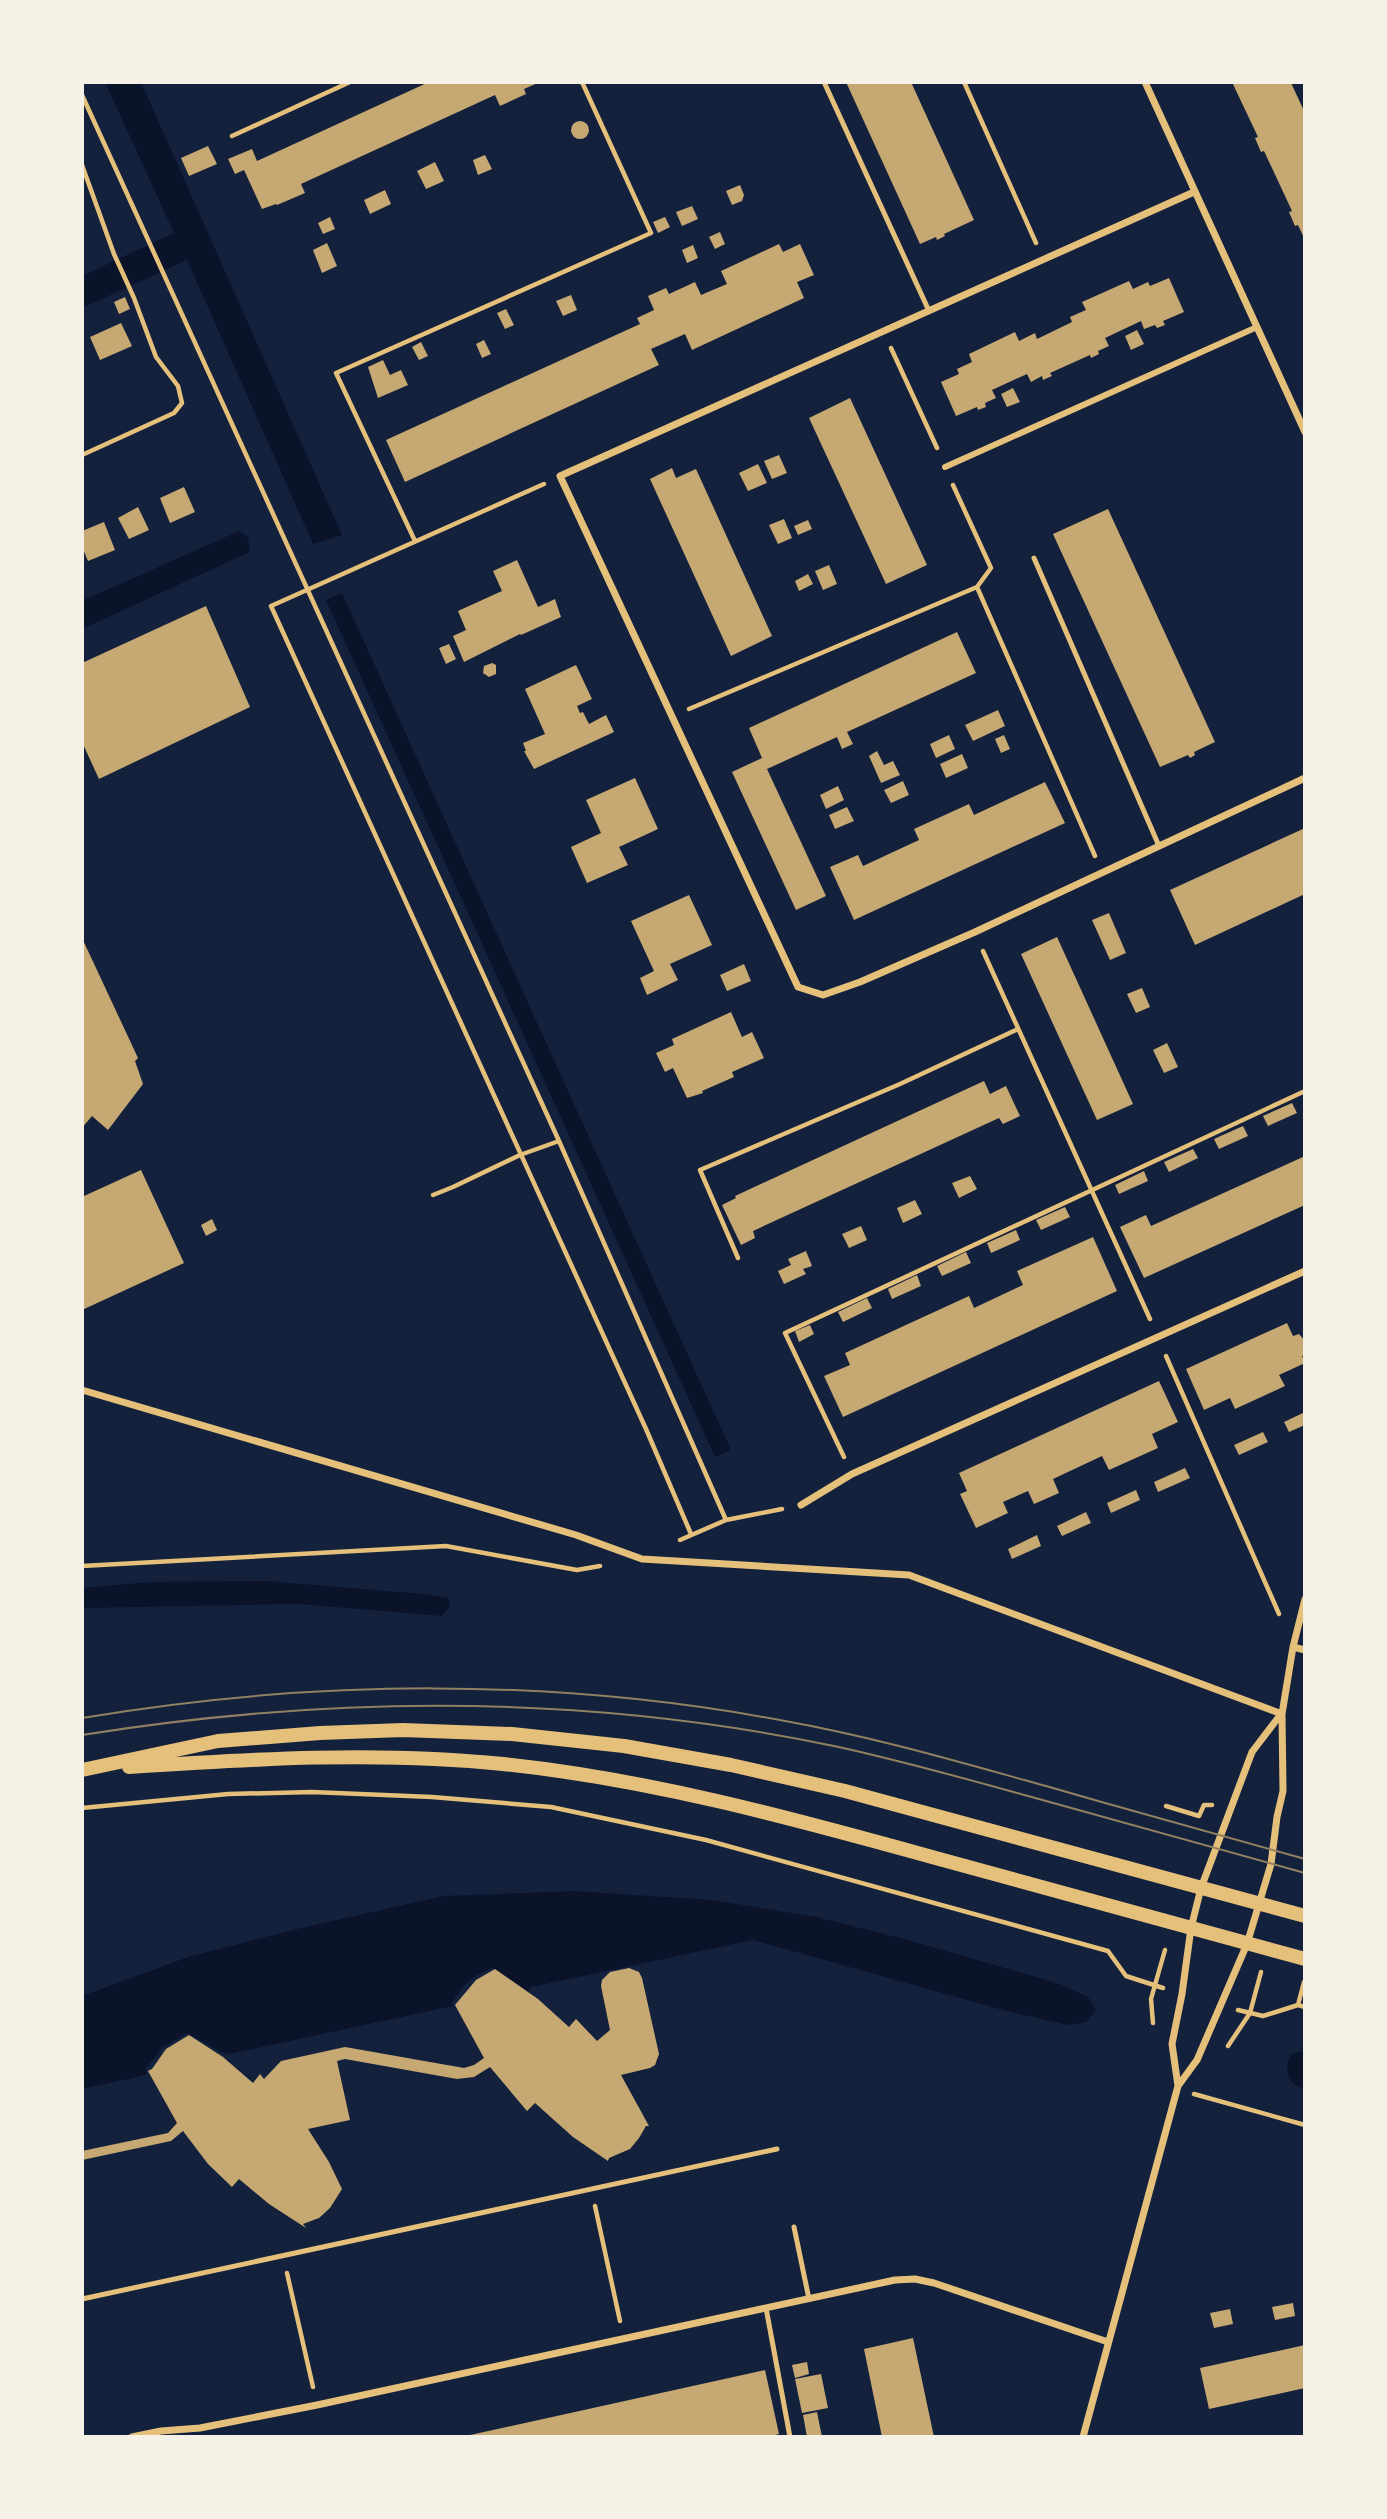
<svg xmlns="http://www.w3.org/2000/svg" width="1387" height="2519" font-family="'PT Sans Narrow',sans-serif">
<style>
.water{fill:#0b132b}
.building{fill:#c6a872}
.lines{fill:none;stroke-linecap:round;stroke-linejoin:round}
.path{stroke:#e5c07b;stroke-width:4.5}
.service{stroke:#e5c07b;stroke-width:5}
.pedestrian{stroke:#e5c07b;stroke-width:6}
.minor{stroke:#e5c07b;stroke-width:7}
.secondary{stroke:#e5c07b;stroke-width:14}
.tram{stroke:#918062;stroke-width:2}
</style>
<rect width="100%" height="100%" fill="#14213d"/>
<path class="water" d="M105,82H141L342,535L313,544L187,260L82,308V276L174,233Z
M239,531L248,537L250,552L82,629V601Z
M342,593L731,1450L715,1457L326,600Z
M266,1581L424,1594L448,1598L450,1606L442,1616L299,1604L82,1608V1588L151,1582Z
M574,1891L712,1900L816,1917L908,1940L1060,1984L1088,1997L1096,2010L1086,2022L1068,2025L1010,2012L753,1940L531,1987L528,1992L492,1968C470,1977 465,1983 452,2003L453,2006L229,2054L221,2052L187,2033L163,2047L146,2068V2075L82,2089V1996L188,1957L297,1929L443,1896Z
M1305,2050V2089C1285,2083 1284,2071 1291,2054Z"/>
<path class="building" d="M429,82H540L524,89L526,94L500,106L495,95L301,184L305,193L277,205L276,204L262,209L244,170L235,174L228,159L252,149L257,161Z
M846,82H911L974,220L944,234L945,236L937,240L936,237L920,244Z
M1232,82H1291L1292,85L1305,113V240L1298,225L1295,226L1289,212L1292,211L1264,151L1261,152L1255,138L1258,137Z
M571 130a9 9 0 1 1 18 0a9 9 0 1 1-18 0Z
M208,146L217,164L189,176L181,158Z
M485,155L492,169L478,175L473,160Z
M435,162L444,181L426,189L417,171Z
M740,185L744,195L742,201L732,205L726,191Z
M385,190L391,204L370,214L364,200Z
M692,206L698,219L682,226L676,212Z
M330,217L335,229L323,234L318,223Z
M665,217L670,227L658,233L653,222Z
M720,232L725,244L715,249L709,237Z
M327,243L337,266L322,273L313,250Z
M779,244L783,252L800,244L814,275L797,282L804,298L692,350L685,334L651,349L659,365L405,482L386,440L640,324L637,318L654,310L648,296L666,288L669,294L695,282L701,295L727,284L721,271Z
M693,245L698,258L687,263L682,250Z
M1169,278L1184,312L1163,321L1165,325L1157,328L1155,325L1144,329L1141,321L1105,338L1109,346L1098,351L1099,354L1091,358L1090,355L1050,373L1052,376L1043,380L1042,376L1031,382L1027,374L992,390L996,398L985,403L986,407L978,410L977,407L956,416L941,382L959,374L957,369L972,362L969,354L1015,332L1019,341L1035,333L1037,339L1072,322L1070,317L1086,310L1082,302L1129,281L1133,289L1148,282L1150,286Z
M571,295L577,310L563,316L556,301Z
M125,297L130,309L119,314L114,302Z
M506,309L514,325L505,329L497,313Z
M121,323L132,346L100,360L90,337Z
M1137,330L1144,344L1131,350L1125,336Z
M484,340L491,354L482,358L476,344Z
M421,342L428,356L419,360L412,347Z
M383,360L390,375L401,370L408,385L378,398L368,367Z
M1013,388L1020,402L1007,407L1001,394Z
M850,398L927,565L886,584L809,418Z
M779,455L787,473L772,479L764,461Z
M758,464L767,483L748,491L739,473Z
M672,468L676,478L696,469L772,636L731,656L650,479Z
M184,487L195,512L170,523L160,498Z
M138,507L149,530L129,539L118,518Z
M1108,509L1215,742L1194,752L1195,755L1190,758L1188,755L1160,767L1053,534Z
M784,519L792,538L778,544L769,525Z
M808,520L812,529L798,535L794,526Z
M104,522L115,550L88,561L82,547V531Z
M517,560L538,607L555,599L561,617L521,635L520,634L464,662L453,636L466,630L458,611L502,591L493,571Z
M829,565L837,584L823,590L815,571Z
M808,574L813,584L799,591L795,581Z
M206,606L250,707L99,779L82,742V663Z
M957,632L976,673L847,732L853,744L842,749L837,737L767,769L826,896L796,910L732,772L762,758L749,728Z
M449,644L456,659L446,664L439,648Z
M492,663L496,665V674L489,677L483,673L484,666Z
M576,665L592,699L577,706L580,713L583,712L589,724L606,715L614,732L534,769L524,751H526L523,743L545,734L525,689Z
M998,710L1005,726L973,741L965,725Z
M949,735L955,749L936,758L930,744Z
M1004,735L1010,749L1001,753L995,739Z
M877,751L884,765L893,761L900,775L881,783L869,756Z
M962,754L968,768L946,778L940,764Z
M635,778L658,829L619,847L628,865L587,883L571,847L601,833L586,800Z
M903,781L909,795L891,803L884,790Z
M1045,782L1065,823L854,920L830,867L858,855L863,866L919,840L914,829L969,804L974,815Z
M838,786L844,800L826,809L820,795Z
M847,807L854,821L835,829L829,815Z
M1305,828V894L1195,945L1170,890Z
M689,895L712,945L670,964L678,980L647,995L640,978L654,971L631,921Z
M1109,913L1126,953L1110,960L1092,920Z
M1057,937L1133,1104L1097,1120L1021,954Z
M82,938L138,1058L135,1061L143,1084L108,1130L92,1116L82,1128Z
M744,964L751,981L727,991L720,975Z
M1142,988L1150,1007L1136,1013L1127,994Z
M731,1012L742,1037L752,1032L764,1058L732,1072L734,1077L702,1091L703,1093L687,1098L673,1068L665,1072L656,1053L674,1045L672,1039Z
M1167,1043L1178,1067L1164,1073L1153,1050Z
M984,1081L990,1094L1006,1086L1020,1116L1003,1124L999,1118L753,1231L755,1238L741,1245L722,1205L736,1198L735,1196Z
M1292,1103L1297,1113L1268,1126L1263,1116Z
M1243,1126L1248,1136L1219,1149L1214,1139Z
M1193,1149L1198,1158L1169,1172L1164,1162Z
M1305,1156V1205L1144,1278L1120,1227L1146,1215L1151,1226Z
M141,1170L184,1263L82,1310V1191L84,1196Z
M1144,1171L1148,1181L1119,1194L1115,1185Z
M970,1176L977,1189L959,1198L952,1183Z
M915,1200L922,1214L903,1223L897,1208Z
M1065,1207L1070,1217L1041,1230L1036,1220Z
M212,1219L217,1230L206,1236L201,1225Z
M861,1226L867,1240L849,1248L842,1234Z
M1016,1230L1020,1240L991,1253L987,1243Z
M1093,1237L1117,1291L843,1417L824,1376L850,1365L845,1353L969,1296L974,1308L1023,1285L1017,1271Z
M806,1251L812,1266L803,1269L806,1274L784,1284L778,1271L791,1265L788,1259Z
M966,1252L971,1263L942,1276L937,1266Z
M917,1275L921,1286L892,1299L888,1289Z
M867,1298L872,1308L843,1322L838,1312Z
M1287,1323L1293,1336L1299,1334L1305,1341V1355L1302,1356L1305,1363L1279,1375L1285,1386L1235,1409L1230,1398L1204,1410L1186,1369Z
M810,1325L814,1334L799,1342L795,1331Z
M1159,1381L1178,1422L1152,1434L1158,1448L1109,1470L1102,1456L1053,1479L1059,1493L1034,1504L1028,1491L1003,1502L1008,1513L976,1528L960,1494L967,1491L959,1473Z
M1305,1412V1425L1289,1432L1284,1422Z
M1263,1432L1268,1442L1239,1455L1234,1445Z
M1185,1468L1190,1478L1158,1492L1154,1482Z
M1136,1490L1140,1500L1111,1513L1107,1503Z
M1086,1512L1091,1523L1062,1536L1057,1526Z
M1037,1535L1041,1546L1012,1559L1008,1549Z
M629,1968L639,1972L642,1978L659,2054L655,2065L650,2068L621,2075L649,2126H646L639,2138L630,2149L609,2158L608,2161L573,2137L535,2103L527,2111L490,2067L474,2077L457,2079L345,2059L337,2061L350,2120L308,2129L329,2162L342,2189L330,2208L319,2218L303,2224L306,2228L269,2204L239,2179L232,2187L208,2164L183,2131L171,2141L82,2160V2151L168,2133L177,2123L148,2071L152,2069L166,2049L189,2035L223,2057L253,2083L260,2074L264,2079L281,2061L345,2047L464,2068L474,2065L484,2058L455,2005L476,1980L495,1969L538,1999L569,2027L576,2019L597,2041L610,2030L601,1986L602,1980L610,1972Z
M1293,2303L1295,2316L1275,2320L1272,2307Z
M1230,2309L1233,2324L1214,2328L1210,2313Z
M913,2338L934,2437H882L864,2349Z
M1305,2345V2388L1209,2409L1200,2368Z
M807,2362L809,2374L795,2378L792,2365Z
M765,2370L779,2434L767,2437H461Z
M821,2374L828,2408L802,2413L795,2379Z
M817,2412L822,2437H807L803,2415Z"/>
<g class="lines">
<path class="path" d="M964,82L1036,243
M82,95L559,1141L726,1520
M232,136L350,82
M82,165L114,254L134,298L156,357L178,386L182,403L174,413L82,455
M891,348L937,448
M544,484L271,606L646,1429L691,1534
M953,485L991,568L977,587L1095,856
M415,541L336,373L651,233L582,82
M689,709L977,587
M983,951L1150,1319
M433,1195L453,1187L520,1155L559,1141
M738,1258L700,1170L900,1084L1018,1029
M1166,1356L1279,1614
M844,1457L785,1333L1305,1091
M680,1540L726,1520L782,1509
M82,1566L446,1546L577,1570L600,1566
M1166,1806L1199,1816L1204,1805H1212
M82,1808L228,1794L312,1792L432,1797L551,1807L706,1840L1108,1951L1126,1976L1163,1988
M1298,2005L1304,1982
M1238,2010L1263,2016L1298,2005L1305,2007
M1153,2023L1151,1999L1165,1950
M1228,2046L1250,2013L1261,1972
M1194,2094L1305,2125
M595,2206L620,2321
M287,2273L313,2387"/>
<path class="service" d="M824,82L929,311
M1034,558L1159,846
M794,2227L809,2299
M82,2299L777,2149
M766,2308L790,2437"/>
<path class="pedestrian" d="M945,467L1257,327"/>
<path class="minor" d="M1145,82L1305,432
M1194,192L560,476L798,987L823,995L860,982L975,932L1305,778
M82,1390L576,1535L642,1559L909,1575L1282,1714
M801,1505L852,1474L1305,1271
M1293,1647L1305,1650
M1178,2086L1172,2044L1182,1994L1191,1928L1201,1888L1252,1752L1281,1714
M132,2437L161,2431L200,2428L317,2405L895,2280L915,2279L934,2283L1108,2342
M1083,2437L1178,2086L1197,2060L1247,1944L1271,1864L1277,1817L1283,1791L1282,1714L1293,1647L1305,1599"/>
<path class="secondary" d="M129,1767C253,1759 379,1751 503,1764C649,1779 791,1818 932,1857C1057,1891 1181,1925 1305,1959
M82,1770L218,1741L320,1733L403,1730L512,1734L624,1746L731,1765L845,1791L1305,1916"/>
<path class="tram" d="M82,1718C314,1679 553,1677 785,1721C874,1737 959,1762 1046,1786C1132,1811 1218,1835 1305,1859
M82,1735C332,1695 586,1694 834,1746C899,1760 963,1778 1028,1796C1120,1822 1212,1848 1305,1873"/>
</g>
<rect width="1387" height="2519" fill="none" stroke="#f6f1e7" stroke-width="168"/>
</svg>
